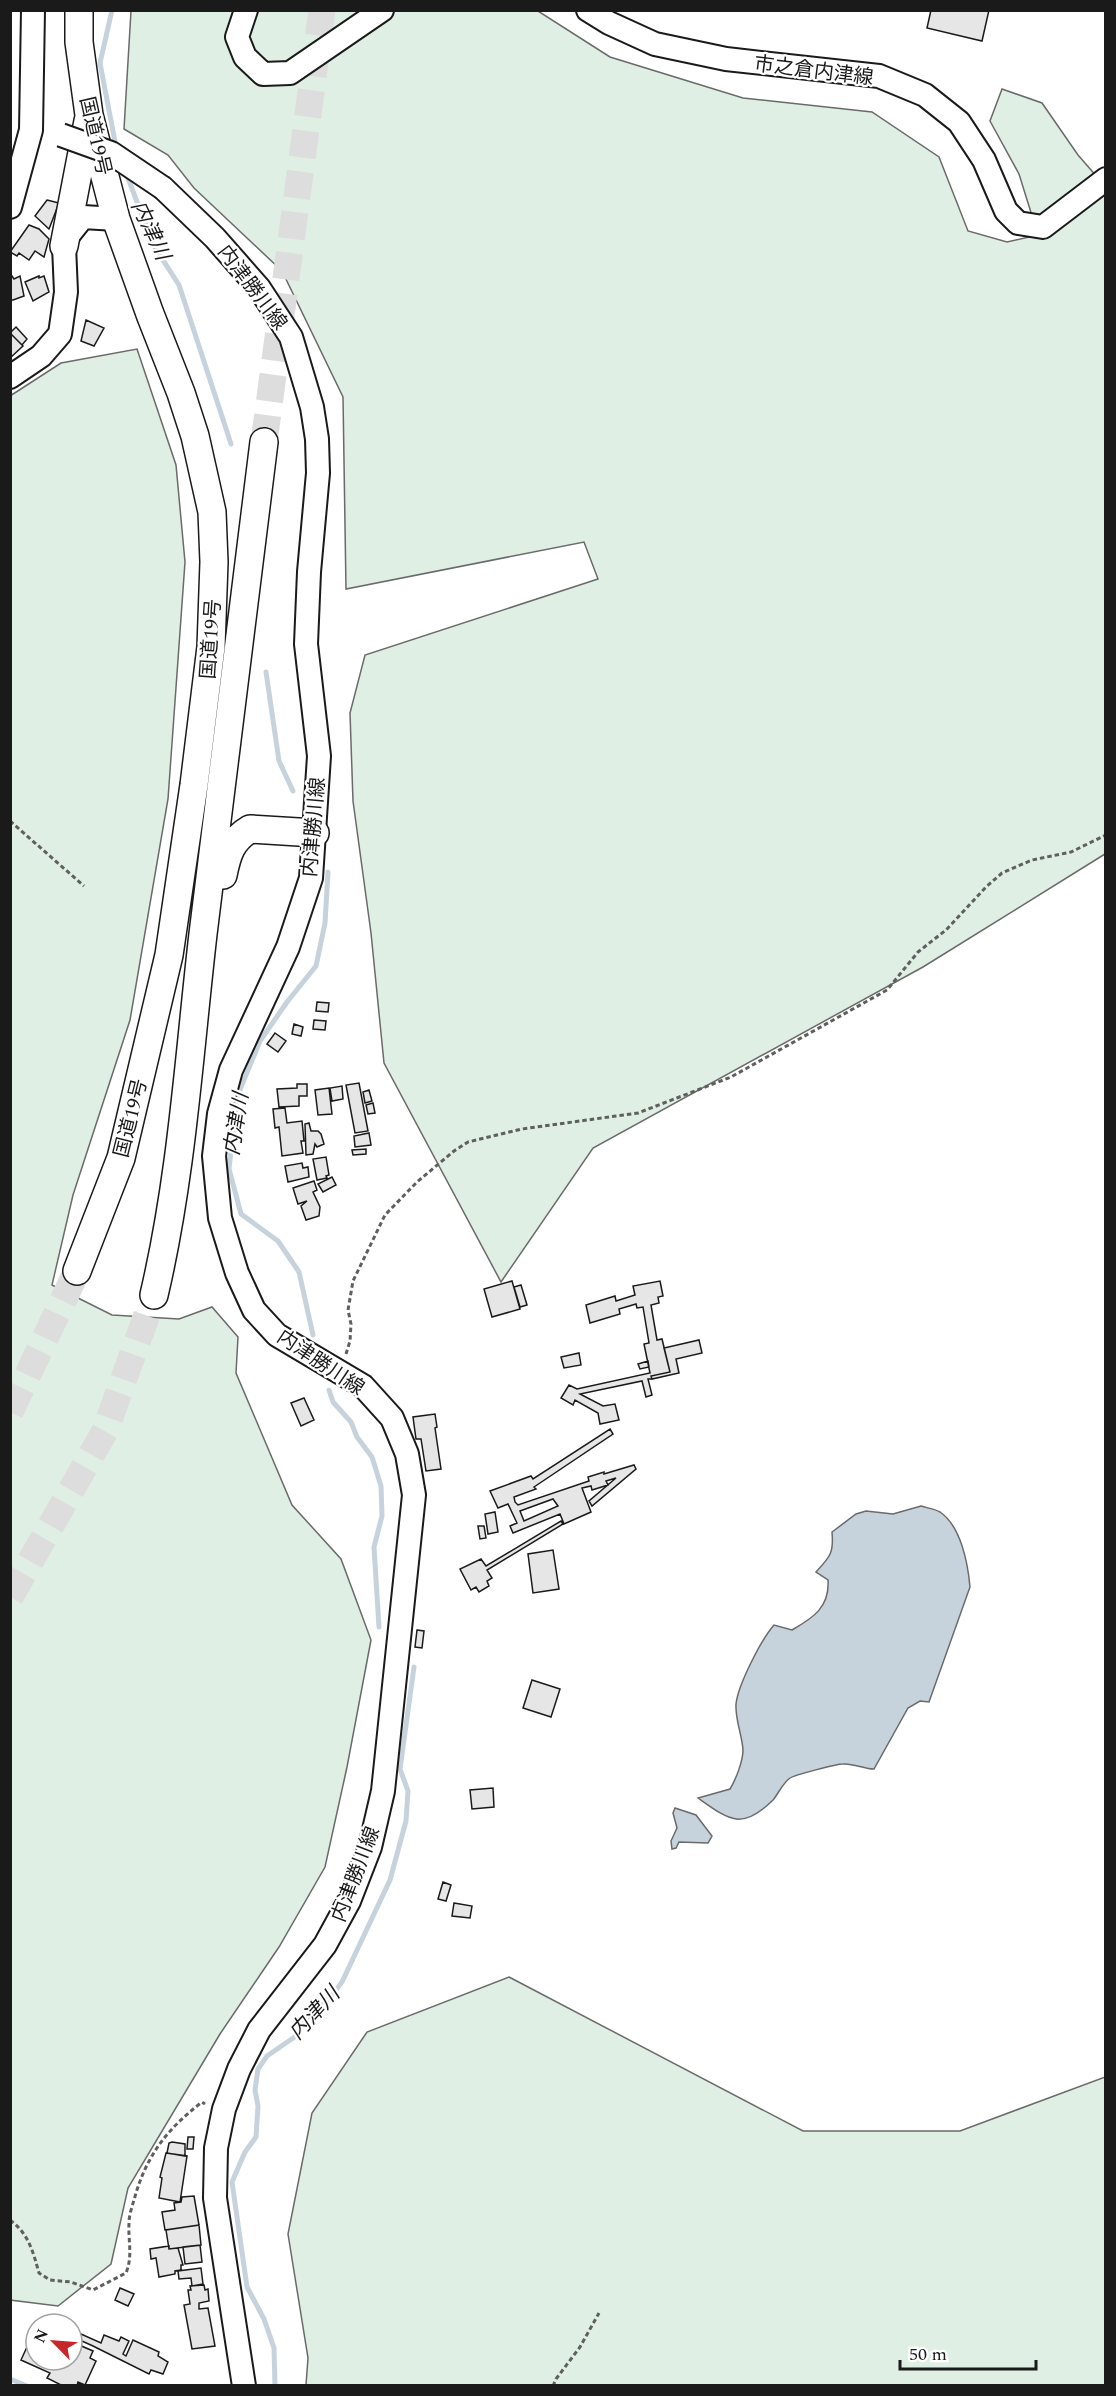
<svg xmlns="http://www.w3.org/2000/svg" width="1116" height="2396" font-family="Spectral,'Noto Sans JP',serif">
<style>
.green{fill:#e0efe3;stroke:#6a6a6a;stroke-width:1.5}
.water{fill:#c6d2dc;stroke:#6a6a6a;stroke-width:1.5}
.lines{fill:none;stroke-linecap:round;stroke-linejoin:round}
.stream{stroke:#c6d2dc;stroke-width:5}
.building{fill:#e6e6e6;stroke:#1a1a1a;stroke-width:1.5;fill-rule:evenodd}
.trunk-tunnel{stroke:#ddd;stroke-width:27;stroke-dasharray:27 14;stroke-linecap:butt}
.secondary-casing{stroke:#1a1a1a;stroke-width:26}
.trunk-casing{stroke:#1a1a1a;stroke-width:30}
.path{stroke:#5f5f5f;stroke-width:3;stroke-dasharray:4.5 3;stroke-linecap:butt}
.secondary{stroke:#fff;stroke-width:22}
.trunk{stroke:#fff;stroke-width:27}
.secondary-bridge-casing{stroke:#1a1a1a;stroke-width:26;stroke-linecap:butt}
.secondary-bridge{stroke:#fff;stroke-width:22}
.labels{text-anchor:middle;stroke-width:4.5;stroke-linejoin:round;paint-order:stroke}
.street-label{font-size:20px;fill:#1a1a1a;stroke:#fff}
.water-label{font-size:21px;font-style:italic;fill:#1a1a1a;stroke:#fff}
</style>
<rect width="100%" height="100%" fill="#fff"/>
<path class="green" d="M131,11H538L610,57L743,98L872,112L939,157L968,231L1007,242L1038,235L1019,174L990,121L1002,89L1042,103L1078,155L1105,186V854L923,967L593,1148L501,1282L384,1063L371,933L353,801L350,713L365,655L598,579L584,542L346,589L343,397L282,271L194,188L168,155L124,129Z
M137,349L176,465L185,562L168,799L130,1020L73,1195L52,1285L112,1315L179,1319L212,1307L238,1337L236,1373L292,1505L341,1559L371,1640L347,1767L325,1867L279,1947L220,2034L128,2188L111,2264L58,2306L10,2300V396L61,363Z
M509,1977L803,2131H960L1105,2077V2385H306L308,2358L288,2234L312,2113L367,2032Z"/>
<path class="water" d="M921,1506C927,1508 935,1509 940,1512C961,1526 968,1564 970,1587L929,1702L920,1701L908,1708L874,1769C864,1769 853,1763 843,1764C837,1764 794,1775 790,1778C783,1783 778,1794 773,1800C742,1831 729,1820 698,1798L730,1789C736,1779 743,1761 743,1750C742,1735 735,1719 736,1704C738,1685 761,1640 774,1625L792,1630C813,1618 830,1607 828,1580L816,1572C830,1557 834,1553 832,1532L856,1514L866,1511L893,1514Z
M675,1808L696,1815L712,1836L708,1843L679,1842L676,1848L672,1849L671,1841L677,1828L673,1813Z"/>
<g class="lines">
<path class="stream" d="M112,10L100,63L116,147
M126,173L154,246L179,285L231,444
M266,672L279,761L293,791
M313,1335L299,1272L278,1241L241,1214L229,1169L237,1097L260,1041L287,1002L316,966L325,923L328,872
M329,1390L333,1402L351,1422L357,1437L372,1457L381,1486L382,1516L374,1547L379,1627
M10,2379L27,2386
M275,2386L274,2348L264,2319L247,2287L232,2182L245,2152L256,2137L258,2106L255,2090L258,2069L267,2056L296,2036L312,2011L333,1994L342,1982L390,1880L406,1821L408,1791L400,1769L414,1667"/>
</g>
<path class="building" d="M931,10H989L982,41L927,28Z
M47,200L59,203L49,229L35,216Z
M29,225L39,229L49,239L44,257L35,251L29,260L19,253L17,256L10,252Z
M10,273L14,279L20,276L24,296L13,300H10Z
M39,276V278L44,276L49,292L33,301L25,282Z
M86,320L104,328L94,346L81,341Z
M16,327L27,339L22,345L10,333Z
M10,333L23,346L10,358Z
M317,1002L329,1003L328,1012L316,1011Z
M314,1020L326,1021L325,1030L313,1029Z
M294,1024L303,1027L301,1036L292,1034Z
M275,1033L286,1041L278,1052L267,1044Z
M359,1083L368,1131L355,1133L346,1085Z
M297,1084H307V1096H299V1106L279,1107L277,1089L297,1088Z
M342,1086L343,1099L332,1101L330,1088Z
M329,1088L332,1114L318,1115L315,1090Z
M369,1090L372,1101L365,1103L363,1092Z
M373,1103L375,1113L368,1114L366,1105Z
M285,1108L287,1123L302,1121L304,1141H301L303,1153L282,1156L279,1127L275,1128L273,1109Z
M309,1123L311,1131H318L321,1134L324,1144L317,1147L315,1144L313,1154L306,1155L305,1124Z
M369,1133L371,1145L355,1147L354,1136Z
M366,1149V1154L353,1155L352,1150Z
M326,1157L329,1175L326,1176L327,1178L317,1180L313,1159Z
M302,1163L303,1168L308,1167L309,1177L288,1182L285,1166Z
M332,1177L336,1185L323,1192L318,1184Z
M314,1181L317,1190L313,1192L320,1207L319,1216L306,1220L301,1206L307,1201L298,1204L293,1188Z
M512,1281L520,1309L492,1317L484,1289Z
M660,1281L663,1296L658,1297L659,1303L651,1305L657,1340L662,1339L670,1372L651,1376L652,1379H648L652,1395L646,1397L642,1381L580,1394L603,1406L615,1404L619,1420L600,1424L598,1413L575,1400L573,1405L561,1398L569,1385L577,1389L650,1373L644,1344L649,1343L643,1307L637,1308L636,1304L619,1309L620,1314L590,1323L586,1305L615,1296L616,1301L635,1295L633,1286Z
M521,1285L527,1305L520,1307L514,1287Z
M699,1340L702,1353L676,1359L679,1373L652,1379L651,1376L670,1372L664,1348Z
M579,1353L581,1365L564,1368L561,1357Z
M648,1361L649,1367L640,1369L638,1364Z
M304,1398L314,1420L301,1426L291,1403Z
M435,1414L437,1427L435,1428L441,1469L426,1471L421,1439H416L413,1417Z
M610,1429L613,1434L534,1487L536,1489L514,1497L515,1502L518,1505L589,1481L588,1477L604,1472V1474L634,1465L636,1469L592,1506L589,1501L616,1478L606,1481L608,1485L592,1490L591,1486L582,1488L591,1512L564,1524L560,1514L513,1533L510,1526L517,1523L508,1504L498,1508L490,1491L531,1476L533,1479ZM553,1499L558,1506L524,1521L520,1511Z
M495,1512L498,1532L488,1534L485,1514Z
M561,1521L563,1524L487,1570L492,1578L487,1581L489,1586L479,1592L476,1587L471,1590L460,1569L481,1559L486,1566Z
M478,1526H484L486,1538L480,1539Z
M553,1550L559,1589L533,1593L528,1554Z
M417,1630L424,1631L422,1648L415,1647Z
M532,1680L560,1689L551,1717L523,1708Z
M493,1788L494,1807L472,1809L470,1790Z
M443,1882L451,1885L446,1901L438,1899Z
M454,1903L472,1906L470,1918L452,1916Z
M188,2137H194L193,2149H187Z
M172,2142L185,2144V2156L167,2153L169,2143Z
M166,2153L187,2156L180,2202L159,2198L162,2178L160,2177Z
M194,2196L199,2225L165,2230L162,2212L175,2210L174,2203L181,2202L182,2197Z
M199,2225L201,2245L169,2249L166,2230Z
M200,2245L202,2262L185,2264L183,2247Z
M169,2246V2249L178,2248L183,2265H181V2270L175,2271V2274L159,2277L156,2258L151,2259L150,2249Z
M201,2268L203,2284L192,2286L191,2278L179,2279L178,2271Z
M204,2285L205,2290L208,2289L209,2301L199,2303V2309L208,2308L215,2346L192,2349L184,2305L190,2304L188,2290H191L190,2286Z
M120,2288L134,2294L128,2306L115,2300Z
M72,2330L101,2343L104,2335L119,2341L121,2337L129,2341L123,2354L126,2356L133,2340L159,2352L158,2356L168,2362L163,2374L151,2370L149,2374L93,2346L73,2337L72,2340Z
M32,2336L36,2338V2360H72V2342L93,2351L90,2358L96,2361L85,2385L78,2382L77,2386H63L47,2378L50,2373L21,2360Z"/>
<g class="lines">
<path class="trunk-tunnel" d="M264,442L322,10
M10,1412L77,1271
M10,1597L105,1431L154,1295"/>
<g class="secondary-casing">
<path id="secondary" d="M246,10L237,37L245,57L263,74L290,73L382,10
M588,10L609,23L655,44L726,59L879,76L925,95L959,122L984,160L1006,211L1018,223L1043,227L1106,179
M163,188L215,238L259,288L291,337L312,407L317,439L318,473L309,572L306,644L319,756L311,878L288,947L231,1070L219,1114L214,1156L220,1218L237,1273L254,1310L277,1335L363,1386L392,1418L407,1454L414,1495L383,1791L370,1847L349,1901L325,1945L259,2030L239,2069L224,2109L216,2148L215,2198L244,2386
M10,207L31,130L33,10
M10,377L41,356L60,334L66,292L64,246L67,237L83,217L116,219"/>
</g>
<g class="trunk-casing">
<path id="trunk" d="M64,246L88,121
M223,875C227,855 231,840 250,829L315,833
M77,1271L121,1158L169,955L194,785L211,647L214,562L212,512L195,436L181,393L150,314L116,219L89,115L79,42V10
M154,1295C182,1176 189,1055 203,934C223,770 244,607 264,442"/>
</g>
<path class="path" d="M10,821L84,886
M346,1354L350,1341L351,1324L348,1310L353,1281L385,1215L417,1182L454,1151L468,1142L522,1129L638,1113L731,1077L887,990L918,952L946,930L986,887L1002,873L1032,860L1071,852L1106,835
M10,2220C29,2234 33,2252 39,2273L50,2280L71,2282L93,2290L126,2273C133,2256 128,2241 129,2223C129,2215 132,2207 134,2200C146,2156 166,2130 202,2102L205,2104
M553,2386L556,2379L580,2347L599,2313"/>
<use href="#secondary" class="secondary"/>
<use href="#trunk" class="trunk"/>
<g class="secondary-bridge-casing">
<path id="secondary-bridge" d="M61,135L111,153L163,188"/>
</g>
<use href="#secondary-bridge" class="secondary-bridge"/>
</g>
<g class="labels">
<g class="street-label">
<text transform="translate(814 70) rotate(7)" y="7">市之倉内津線</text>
<text transform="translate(96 136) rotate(77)" y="7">国道19号</text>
<text transform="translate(253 287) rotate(53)" y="7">内津勝川線</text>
<text transform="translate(210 639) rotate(-86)" y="7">国道19号</text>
<text transform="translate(313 827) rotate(-85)" y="7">内津勝川線</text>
<text transform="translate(130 1118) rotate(-76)" y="7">国道19号</text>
<text transform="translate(321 1362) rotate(34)" y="7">内津勝川線</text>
<text transform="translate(355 1874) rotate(-69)" y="7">内津勝川線</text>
</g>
<g class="water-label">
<text transform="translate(151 230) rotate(65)" y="7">内津川</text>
<text transform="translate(236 1124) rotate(-81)" y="7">内津川</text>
<text transform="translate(314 2013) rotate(-47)" y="7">内津川</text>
</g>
</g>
<rect width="1116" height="2396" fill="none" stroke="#1a1a1a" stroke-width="24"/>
<g transform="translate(54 2342) rotate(295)"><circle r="28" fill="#ffffff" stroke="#a3a3a3" stroke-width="1.5"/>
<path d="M0-4.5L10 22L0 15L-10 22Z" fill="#c62828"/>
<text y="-9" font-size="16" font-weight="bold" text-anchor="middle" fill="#1a1a1a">N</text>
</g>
<path d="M900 2360v9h136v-9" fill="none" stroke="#1a1a1a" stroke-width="3"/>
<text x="909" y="2360" font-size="18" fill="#1a1a1a" stroke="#ffffff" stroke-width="4.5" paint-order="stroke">50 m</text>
</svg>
